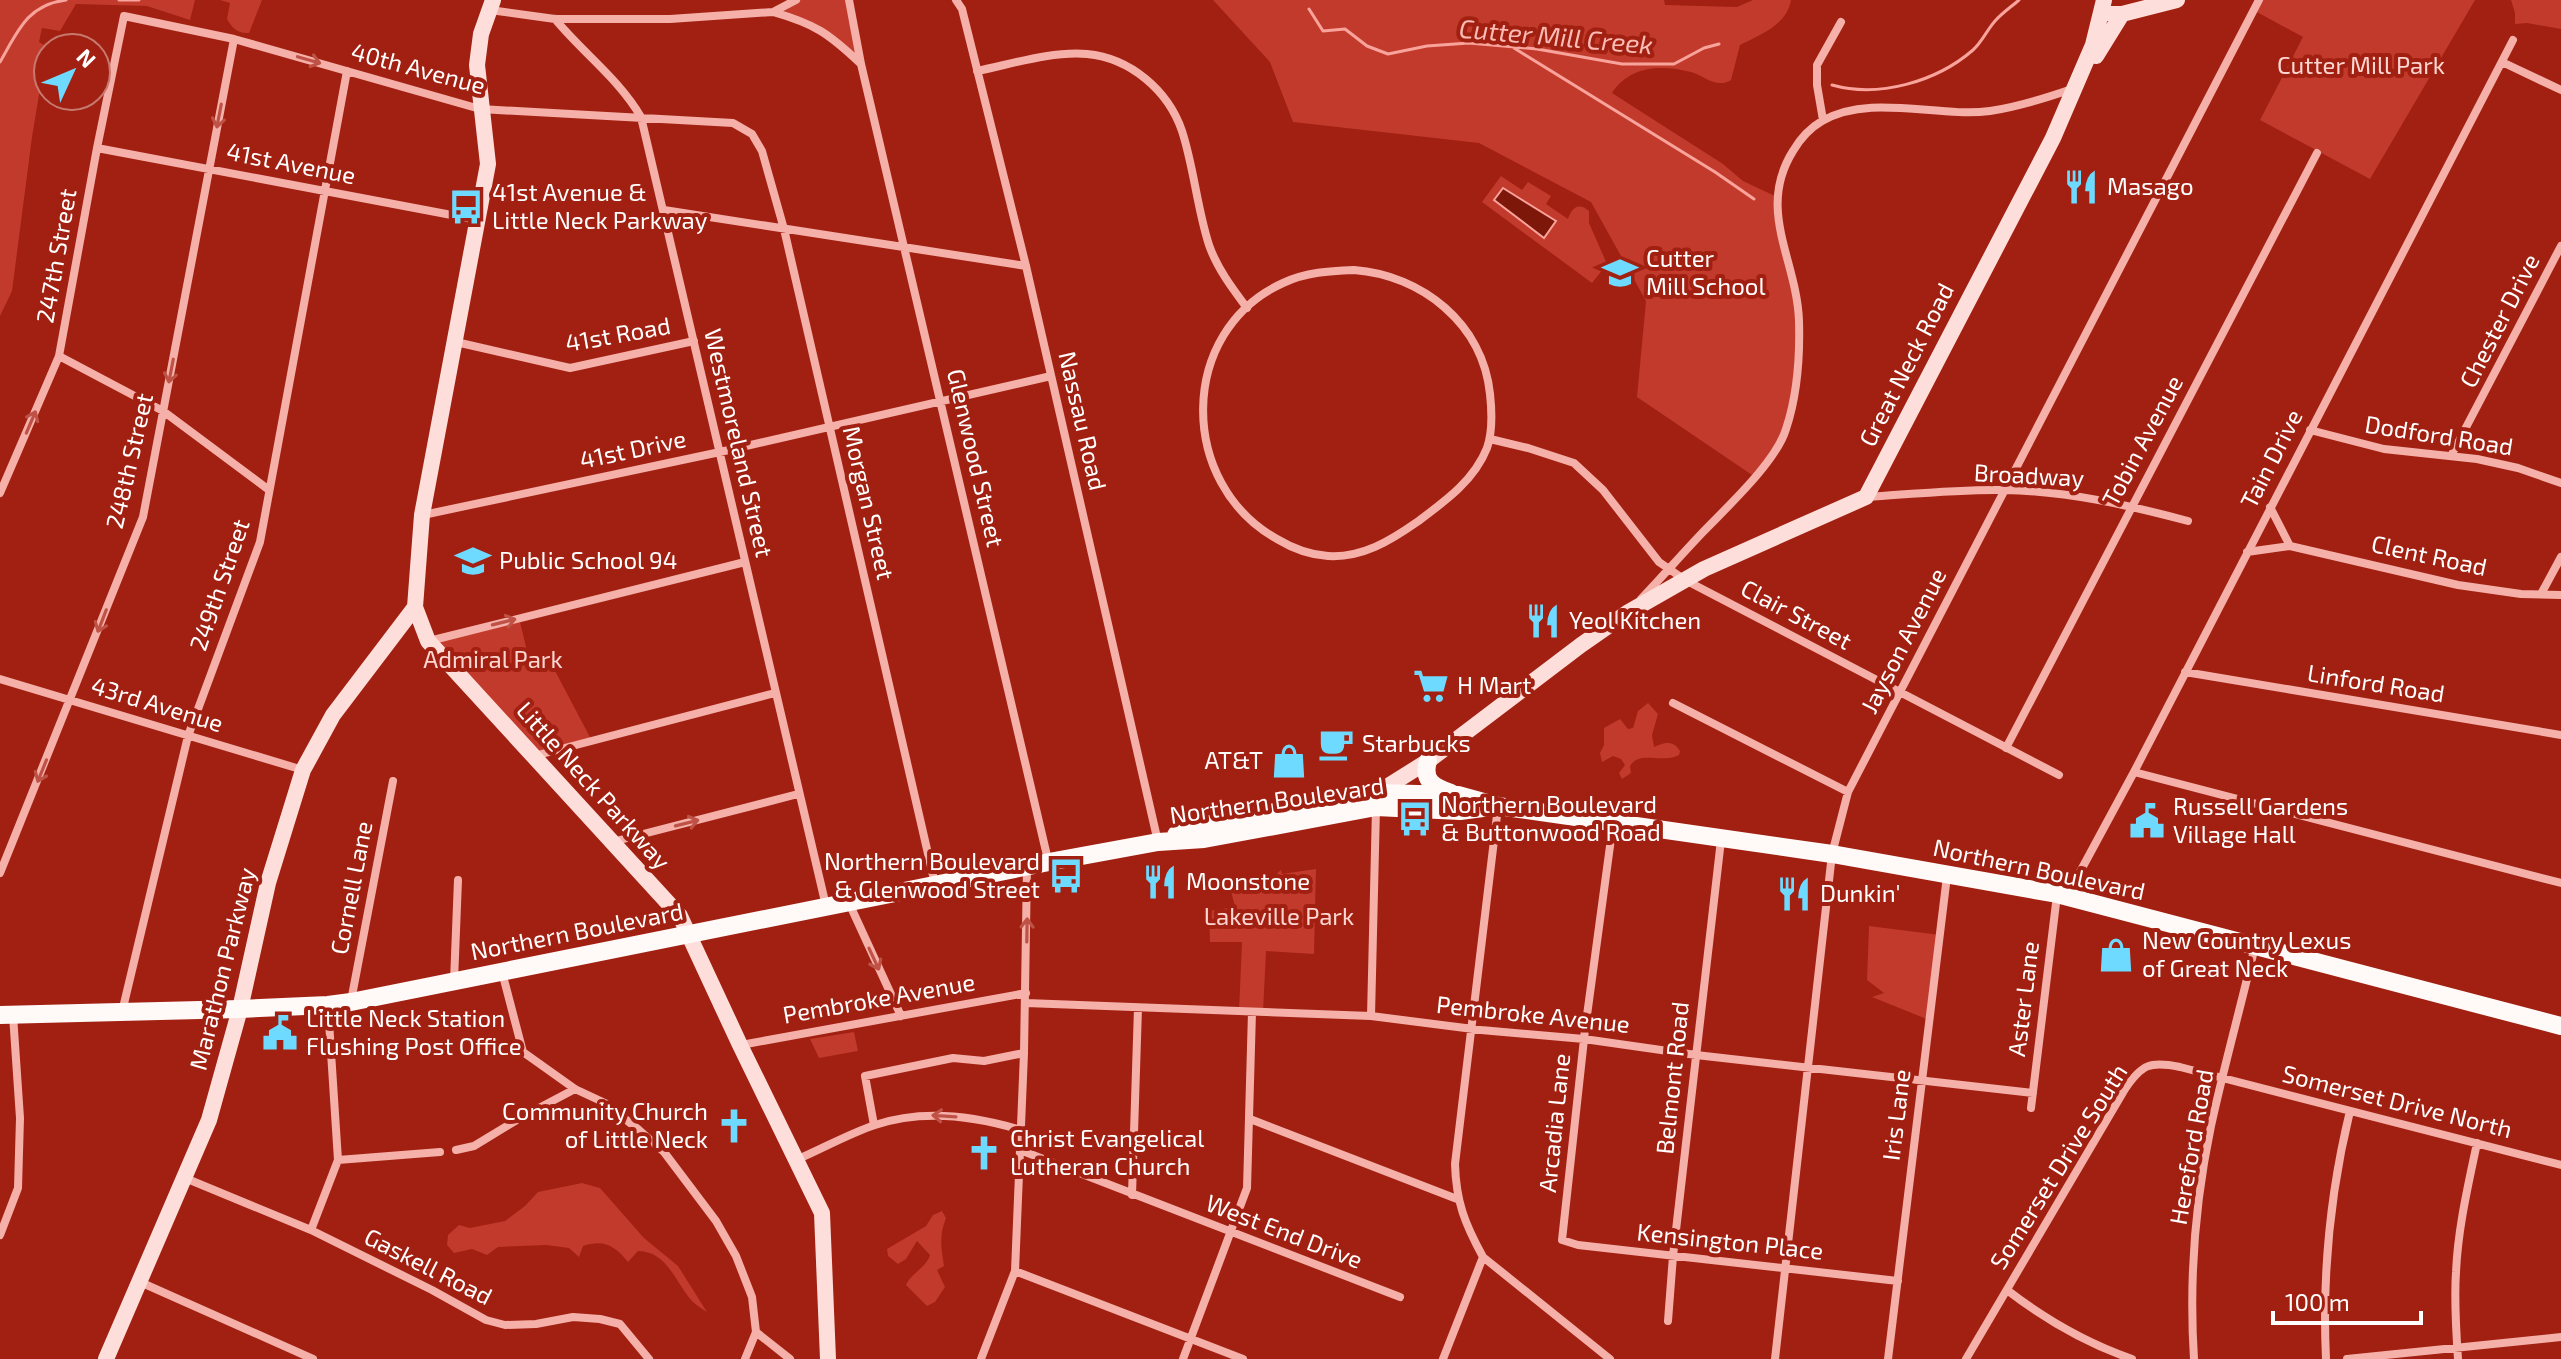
<svg xmlns="http://www.w3.org/2000/svg" width="2561" height="1359" font-family="'Exo 2',sans-serif">
<style>
.green{fill:#c23a2b}
.water{fill:#7d170a;stroke:#f8a39b;stroke-width:2}
.lines{fill:none;stroke-linecap:round;stroke-linejoin:round}
.stream{stroke:#f8a39b;stroke-width:3}
.street{stroke:#f5b0a9;stroke-width:8}
.secondary{stroke:#fededa;stroke-width:16}
.primary{stroke:#fff9f8;stroke-width:18}
.oneway{stroke:#be5246}
.labels{text-anchor:middle;stroke-width:8;stroke-linejoin:round;paint-order:stroke}
.park-label{font-size:24px;fill:#fed7d3;stroke:#a12011}
.street-label{font-size:24px;fill:#fff;stroke:#a12011}
.poi-label{font-size:24px;fill:#fff;stroke:#a12011;text-anchor:start}
.water-label{font-size:26px;font-style:italic;fill:#fbbcb6;stroke:#a12011}
</style>
<rect width="100%" height="100%" fill="#a12011"/>
<path class="green" d="M0,0H195L190,20L147,6L76,4L60,31L42,28L39,42L47,47L32,137L12,291L0,316Z
M220,0H262L249,33C238,34 232,28 227,19L230,3Z
M796,0H849L861,64L837,42L773,12Z
M1213,0H1664L1665,5L1737,7L1753,0H1791C1787,25 1760,35 1740,45L1731,80C1716,89 1705,76 1691,72C1661,64 1629,66 1612,93L1723,164L1743,181L1777,197L1796,292V375L1787,428L1755,477L1637,397L1646,301L1591,202L1479,143L1293,122L1270,62Z
M2260,0H2475L2370,179L2260,120L2303,37L2255,11Z
M2511,0H2561V29L2527,23L2515,24V13Z
M1501,176L1522,190L1528,182L1551,196L1546,204L1568,219C1571,209 1578,201 1589,211V223L1607,264L1592,283L1482,202Z
M519,618L530,663L535,669L553,667L592,741L533,756L428,641Z
M1648,703L1658,714L1652,735L1654,747C1663,743 1673,739 1680,751L1679,755C1661,764 1640,750 1630,766L1631,773L1622,779L1619,773L1625,765L1621,759L1613,756L1602,762L1600,753L1604,745V728L1620,719L1628,729L1633,728L1638,711Z
M1316,869L1314,954L1266,951L1263,1012L1239,1011L1242,942H1210L1209,911L1235,907L1231,891L1263,886L1281,870L1282,874Z
M1869,926L1940,935L1929,1020L1872,997L1884,993L1867,980Z
M854,1032L858,1051L819,1058L810,1039Z
M582,1183L600,1188L644,1238L678,1266L707,1312C702,1309 696,1305 692,1301C675,1282 667,1251 638,1251L628,1262C615,1246 604,1239 583,1246L579,1257L569,1248L546,1245L498,1247L487,1255L472,1249L454,1253L447,1245L448,1235L459,1225L470,1228L505,1221L525,1206L538,1192Z
M942,1211L946,1218C939,1235 941,1248 944,1266L937,1270L945,1287L935,1302L927,1306L906,1285C911,1273 926,1268 930,1255L917,1241L906,1259L898,1264L888,1256L887,1249L926,1226L933,1215Z"/>
<path class="water" d="M1503,188L1556,221L1544,238L1494,200Z"/>
<g class="lines">
<path class="stream" d="M119,0H139
M1309,9L1323,31L1345,29L1367,46L1388,54L1427,46L1469,43L1537,49L1622,64H1674L1704,48L1719,44
M1514,48L1715,172L1754,199
M0,62C18,31 27,5 66,0
M1832,85C1879,98 1936,82 1973,50C1982,42 1987,30 1995,21C2002,13 2011,7 2019,0"/>
<path class="street" d="M849,0L861,64L1048,860
M956,0L962,9L1026,266L1158,842
M490,10L555,19H670L773,12L796,0
M773,12C815,24 828,33 860,63
M555,19C583,53 619,79 641,117L826,906
M2502,62L2561,90
M977,71C1012,64 1051,51 1087,54C1130,58 1168,90 1182,131C1194,168 1197,208 1209,245C1217,268 1232,288 1247,308
M1823,120L1817,85V65L1841,22
M97,148L478,220
M664,210L1026,266
M1354,270C1422,275 1483,324 1490,394C1492,412 1493,431 1487,448C1474,481 1444,502 1417,522C1390,541 1362,558 1328,556C1310,555 1292,548 1277,539C1178,484 1177,331 1283,283C1306,272 1330,271 1354,270Z
M456,342L570,368L694,341
M59,356L163,411L269,490
M2310,430L2384,449L2477,459L2518,468L2561,483
M1490,439L1528,448L1574,463L1603,490L1659,562L1685,580L2059,775
M2451,456L2561,246
M0,493L59,356L97,148L124,16L234,39L480,109L733,123L752,134L762,151L784,229L935,884
M1868,497C1913,494 1960,489 2005,490C2067,491 2128,505 2188,521
M2270,507L2290,546
M423,515L720,452L1051,376
M2247,552L2290,546L2458,585L2521,594L2561,595
M2541,594L2561,557
M1641,599C1662,577 1682,554 1703,532C1728,506 1776,462 1786,429C1797,396 1800,355 1799,321C1797,260 1756,210 1793,151C1800,139 1810,128 1822,121C1870,93 1937,118 1990,111C2017,107 2046,98 2072,89
M429,641L745,562
M2185,672L2561,735
M0,679L303,770
M1673,703L1848,792
M2006,748L2317,153
M534,756L775,693
M2134,772L2561,883
M1613,824L1585,1030L1562,1240L1578,1245L1898,1281
M612,842L798,794
M0,873L143,517L234,39
M2067,896L2134,772L2513,40
M849,903L901,1016
M502,972L523,1052L575,1089L605,1103L639,1130L664,1152L716,1221L736,1256L752,1297L756,1332L745,1359
M454,981L458,880
M351,1001L393,781
M1026,1003L1371,1016L1481,1030L1584,1039L1696,1055L2033,1093
M122,1012L188,736L260,542L347,71
M1371,1016L1376,808
M741,1045L1026,993
M2031,1108L2057,895
M1250,1119L1457,1199
M874,1125L865,1076L953,1058L984,1061L1024,1053
M456,1150L474,1146L520,1118L575,1089
M1020,1150L1400,1297
M338,1160L440,1152
M796,1160C822,1149 848,1134 875,1125C922,1109 975,1116 1021,1130
M185,1178L311,1230L432,1290L486,1320L505,1325L536,1324L573,1317L600,1319L620,1324L649,1359
M1132,1195L1138,1008
M311,1230L338,1160L328,1006
M0,1235L18,1188L20,1118L13,1015
M1483,1257L1610,1359
M1015,1271L1243,1359
M140,1282L313,1359
M2007,1290C2046,1320 2086,1343 2132,1359
M1668,1321L1673,1256L1721,840
M756,1332L790,1359
M981,1359L1015,1271L1024,1053L1027,867
M1183,1359L1247,1188L1252,1012
M1443,1359L1483,1257C1465,1224 1456,1202 1455,1164L1498,807
M1775,1359L1832,854L1848,792L2259,0
M1888,1359L1947,876
M1966,1359L2125,1089C2142,1064 2150,1061 2180,1067L2561,1165
M2194,1359C2189,1281 2195,1202 2211,1126C2224,1066 2241,1006 2255,946
M2326,1359C2322,1274 2330,1193 2350,1111
M2347,1359L2561,1337
M2458,1359C2456,1330 2454,1301 2456,1272C2458,1228 2468,1186 2477,1143"/>
<path class="secondary" d="M493,0L481,34L477,65L488,164L422,515L415,607L428,641L680,916L740,1045L822,1213L828,1359
M2111,14H2122L2177,0
M2096,56L2122,14
M1377,797V793L1428,761L1581,645L1627,613L1704,569L1866,497L2053,138L2093,45L2104,0
M106,1359L209,1120L240,1009L268,883L303,770L333,715L415,607"/>
<path class="primary" d="M1428,761C1422,781 1434,787 1451,793
M1176,835L1199,826L1377,793L1458,795L1498,806L1832,854L2057,894L2561,1026
M0,1015L240,1009L328,1005L351,1002L1049,862L1158,842L1204,839L1376,807L1460,811L1498,806"/>
</g>
<defs><path id="oneway-shaft" d="M-6 0H5M1.5-3L5.5 0L1.5 3" fill="none" stroke-width="1.6" stroke-linecap="round" stroke-linejoin="round" transform="scale(2)"/></defs>
<g class="oneway">
<use href="#oneway-shaft" transform="translate(309 60) rotate(16)"/>
<use href="#oneway-shaft" transform="translate(219 116) rotate(101)"/>
<use href="#oneway-shaft" transform="translate(171 371) rotate(101)"/>
<use href="#oneway-shaft" transform="translate(31 422) rotate(-67)"/>
<use href="#oneway-shaft" transform="translate(102 621) rotate(111)"/>
<use href="#oneway-shaft" transform="translate(504 622) rotate(-14)"/>
<use href="#oneway-shaft" transform="translate(42 771) rotate(112)"/>
<use href="#oneway-shaft" transform="translate(687 823) rotate(-14)"/>
<use href="#oneway-shaft" transform="translate(1027 930) rotate(-89)"/>
<use href="#oneway-shaft" transform="translate(874 959) rotate(65)"/>
<use href="#oneway-shaft" transform="translate(944 1116) rotate(-176)"/>
</g>
<defs>
<g id="restaurant-bare" transform="scale(2.76)"><path d="M-5-6h1v4h1v-4h1v4h1v-4h1v5L-1.5 .5V6h-2V.5L-5-1ZM5-6V6H3V1.5H1.5Q1.5-4 5-6Z" fill="#6edaff" stroke="#a12011" stroke-width="2.5" paint-order="stroke"/></g>
<g id="bus-bare" transform="scale(2.76)"><path d="M-5-6H5V4H4V6H2V4H-2V6H-4V4H-5ZM-3.5-4V0h7V-4ZM-3.5 1.2v1.5H-2V1.2ZM2 1.2v1.5H3.5V1.2Z" fill="#6edaff" stroke="#a12011" stroke-width="2.5" paint-order="stroke"/></g>
<g id="school-bare" transform="scale(2.76)"><path d="M0-5L7-2L0 1L-7-2ZM-4 1L0 2.5L4 1V4Q0 6-4 4Z" fill="#6edaff" stroke="#a12011" stroke-width="2.5" paint-order="stroke"/></g>
<g id="supermarket-bare" transform="scale(2.76)"><path d="M-6-5.5h2.5l.6 2H6L4.5 2H-2.5L-4.4-4H-6ZM-1.5 3.2a1.3 1.3 0 1 0 .1 0ZM3 3.2a1.3 1.3 0 1 0 .1 0Z" fill="#6edaff" stroke="#a12011" stroke-width="2.5" paint-order="stroke"/></g>
<g id="cafe-bare" transform="scale(2.76)"><path d="M-5.5-4.5H6V0H3Q3 3.5 0 3.5H-2.5Q-5.5 3.5-5.5 0ZM3-3.2v2h1.7v-2ZM-6 4.5H4V6H-6Z" fill="#6edaff" stroke="#a12011" stroke-width="2.5" paint-order="stroke"/></g>
<g id="shop-bare" transform="scale(2.76)"><path d="M-5-2.5h2.3a2.7 3.5 0 0 1 5.4 0H5L5.5 6h-11ZM-1.5-2.5h3a1.5 2.3 0 0 0-3 0Z" fill="#6edaff" stroke="#a12011" stroke-width="2.5" paint-order="stroke"/></g>
<g id="civic-bare" transform="scale(2.76)"><path d="M-.6-6.5H3V-4.5H.6V-3L4-1V1h2V6H-6V1h2V-1L-.6-3ZM-1.2 2.5V6h2.4V2.5Z" fill="#6edaff" stroke="#a12011" stroke-width="2.5" paint-order="stroke"/></g>
<g id="church-bare" transform="scale(2.76)"><path d="M-1.2-6h2.4v3.5h3.3v2.4h-3.3V6h-2.4V-.1h-3.3v-2.4h3.3Z" fill="#6edaff" stroke="#a12011" stroke-width="2.5" paint-order="stroke"/></g>
</defs>
<g fill-rule="evenodd">
<use href="#restaurant-bare" x="2081" y="187"/>
<use href="#bus-bare" x="466" y="207"/>
<use href="#school-bare" x="1620" y="273"/>
<use href="#school-bare" x="473" y="561"/>
<use href="#restaurant-bare" x="1543" y="621"/>
<use href="#supermarket-bare" x="1431" y="686"/>
<use href="#cafe-bare" x="1336" y="744"/>
<use href="#shop-bare" x="1289" y="761"/>
<use href="#bus-bare" x="1415" y="819"/>
<use href="#civic-bare" x="2147" y="821"/>
<use href="#bus-bare" x="1066" y="876"/>
<use href="#restaurant-bare" x="1160" y="882"/>
<use href="#restaurant-bare" x="1794" y="894"/>
<use href="#shop-bare" x="2116" y="955"/>
<use href="#civic-bare" x="280" y="1033"/>
<use href="#church-bare" x="734" y="1126"/>
<use href="#church-bare" x="984" y="1153"/>
</g>
<g class="labels">
<g class="park-label">
<text x="2361" y="74">Cutter Mill Park</text>
<text x="493" y="668">Admiral Park</text>
<text x="1279" y="925">Lakeville Park</text>
</g>
<g class="street-label">
<text transform="translate(418 69) rotate(15)" y="8">40th Avenue</text>
<text transform="translate(291 164) rotate(11)" y="8">41st Avenue</text>
<text transform="translate(57 256) rotate(-80)" y="8">247th Street</text>
<text transform="translate(2500 321) rotate(-63)" y="8">Chester Drive</text>
<text transform="translate(618 335) rotate(-10)" y="8">41st Road</text>
<text transform="translate(1907 365) rotate(-63)" y="8">Great Neck Road</text>
<text transform="translate(1082 421) rotate(77)" y="8">Nassau Road</text>
<text transform="translate(2439 436) rotate(9)" y="8">Dodford Road</text>
<text transform="translate(2143 441) rotate(-62)" y="8">Tobin Avenue</text>
<text transform="translate(738 443) rotate(77)" y="8">Westmoreland Street</text>
<text transform="translate(633 450) rotate(-12)" y="8">41st Drive</text>
<text transform="translate(975 458) rotate(77)" y="8">Glenwood Street</text>
<text transform="translate(2272 459) rotate(-63)" y="8">Tain Drive</text>
<text transform="translate(130 461) rotate(-77)" y="8">248th Street</text>
<text transform="translate(2029 476) rotate(3)" y="8">Broadway</text>
<text transform="translate(868 503) rotate(77)" y="8">Morgan Street</text>
<text transform="translate(2429 556) rotate(12)" y="8">Clent Road</text>
<text transform="translate(220 585) rotate(-71)" y="8">249th Street</text>
<text transform="translate(1796 615) rotate(28)" y="8">Clair Street</text>
<text transform="translate(1904 641) rotate(-63)" y="8">Jayson Avenue</text>
<text transform="translate(2376 684) rotate(9)" y="8">Linford Road</text>
<text transform="translate(157 705) rotate(17)" y="8">43rd Avenue</text>
<text transform="translate(593 786) rotate(48)" y="8">Little Neck Parkway</text>
<text transform="translate(1277 801) rotate(-8)" y="8">Northern Boulevard</text>
<text transform="translate(2039 870) rotate(12)" y="8">Northern Boulevard</text>
<text transform="translate(352 888) rotate(-79)" y="8">Cornell Lane</text>
<text transform="translate(577 932) rotate(-11)" y="8">Northern Boulevard</text>
<text transform="translate(223 969) rotate(-76)" y="8">Marathon Parkway</text>
<text transform="translate(879 999) rotate(-10)" y="8">Pembroke Avenue</text>
<text transform="translate(2024 999) rotate(-83)" y="8">Aster Lane</text>
<text transform="translate(1533 1015) rotate(6)" y="8">Pembroke Avenue</text>
<text transform="translate(1673 1078) rotate(-84)" y="8">Belmont Road</text>
<text transform="translate(2397 1102) rotate(14)" y="8">Somerset Drive North</text>
<text transform="translate(1897 1115) rotate(-83)" y="8">Iris Lane</text>
<text transform="translate(1555 1123) rotate(-84)" y="8">Arcadia Lane</text>
<text transform="translate(2192 1147) rotate(-80)" y="8">Hereford Road</text>
<text transform="translate(2059 1167) rotate(-58)" y="8">Somerset Drive South</text>
<text transform="translate(1284 1232) rotate(21)" y="8">West End Drive</text>
<text transform="translate(1730 1242) rotate(6)" y="8">Kensington Place</text>
<text transform="translate(428 1267) rotate(27)" y="8">Gaskell Road</text>
</g>
<g class="poi-label">
<text x="2107" y="195">Masago</text>
<text x="492" y="201">41st Avenue &amp;<tspan x="492" dy="28">Little Neck Parkway</tspan></text>
<text x="1646" y="267">Cutter<tspan x="1646" dy="28">Mill School</tspan></text>
<text x="499" y="569">Public School 94</text>
<text x="1569" y="629">Yeol Kitchen</text>
<text x="1457" y="694">H Mart</text>
<text x="1362" y="752">Starbucks</text>
<text x="1263" y="769" text-anchor="end">AT&amp;T</text>
<text x="1441" y="813">Northern Boulevard<tspan x="1441" dy="28">&amp; Buttonwood Road</tspan></text>
<text x="2173" y="815">Russell Gardens<tspan x="2173" dy="28">Village Hall</tspan></text>
<text x="1040" y="870" text-anchor="end">Northern Boulevard<tspan x="1040" dy="28">&amp; Glenwood Street</tspan></text>
<text x="1186" y="890">Moonstone</text>
<text x="1820" y="902">Dunkin'</text>
<text x="2142" y="949">New Country Lexus<tspan x="2142" dy="28">of Great Neck</tspan></text>
<text x="306" y="1027">Little Neck Station<tspan x="306" dy="28">Flushing Post Office</tspan></text>
<text x="708" y="1120" text-anchor="end">Community Church<tspan x="708" dy="28">of Little Neck</tspan></text>
<text x="1010" y="1147">Christ Evangelical<tspan x="1010" dy="28">Lutheran Church</tspan></text>
</g>
<g class="water-label">
<text transform="translate(1556 37) rotate(5)" y="9">Cutter Mill Creek</text>
</g>
</g>
<g transform="translate(72 72) rotate(46)"><circle r="38" fill="#a12011" stroke="#c77970" stroke-width="2"/>
<path d="M0-6L14 30L0 20L-14 30Z" fill="#6edaff"/>
<text y="-12" font-size="22" font-weight="bold" text-anchor="middle" fill="#ffffff">N</text>
</g>
<path d="M2273 1311v12h148v-12" fill="none" stroke="#ffffff" stroke-width="4"/>
<text x="2285" y="1311" font-size="24" fill="#ffffff" stroke="#a12011" stroke-width="6" paint-order="stroke">100 m</text>
</svg>
